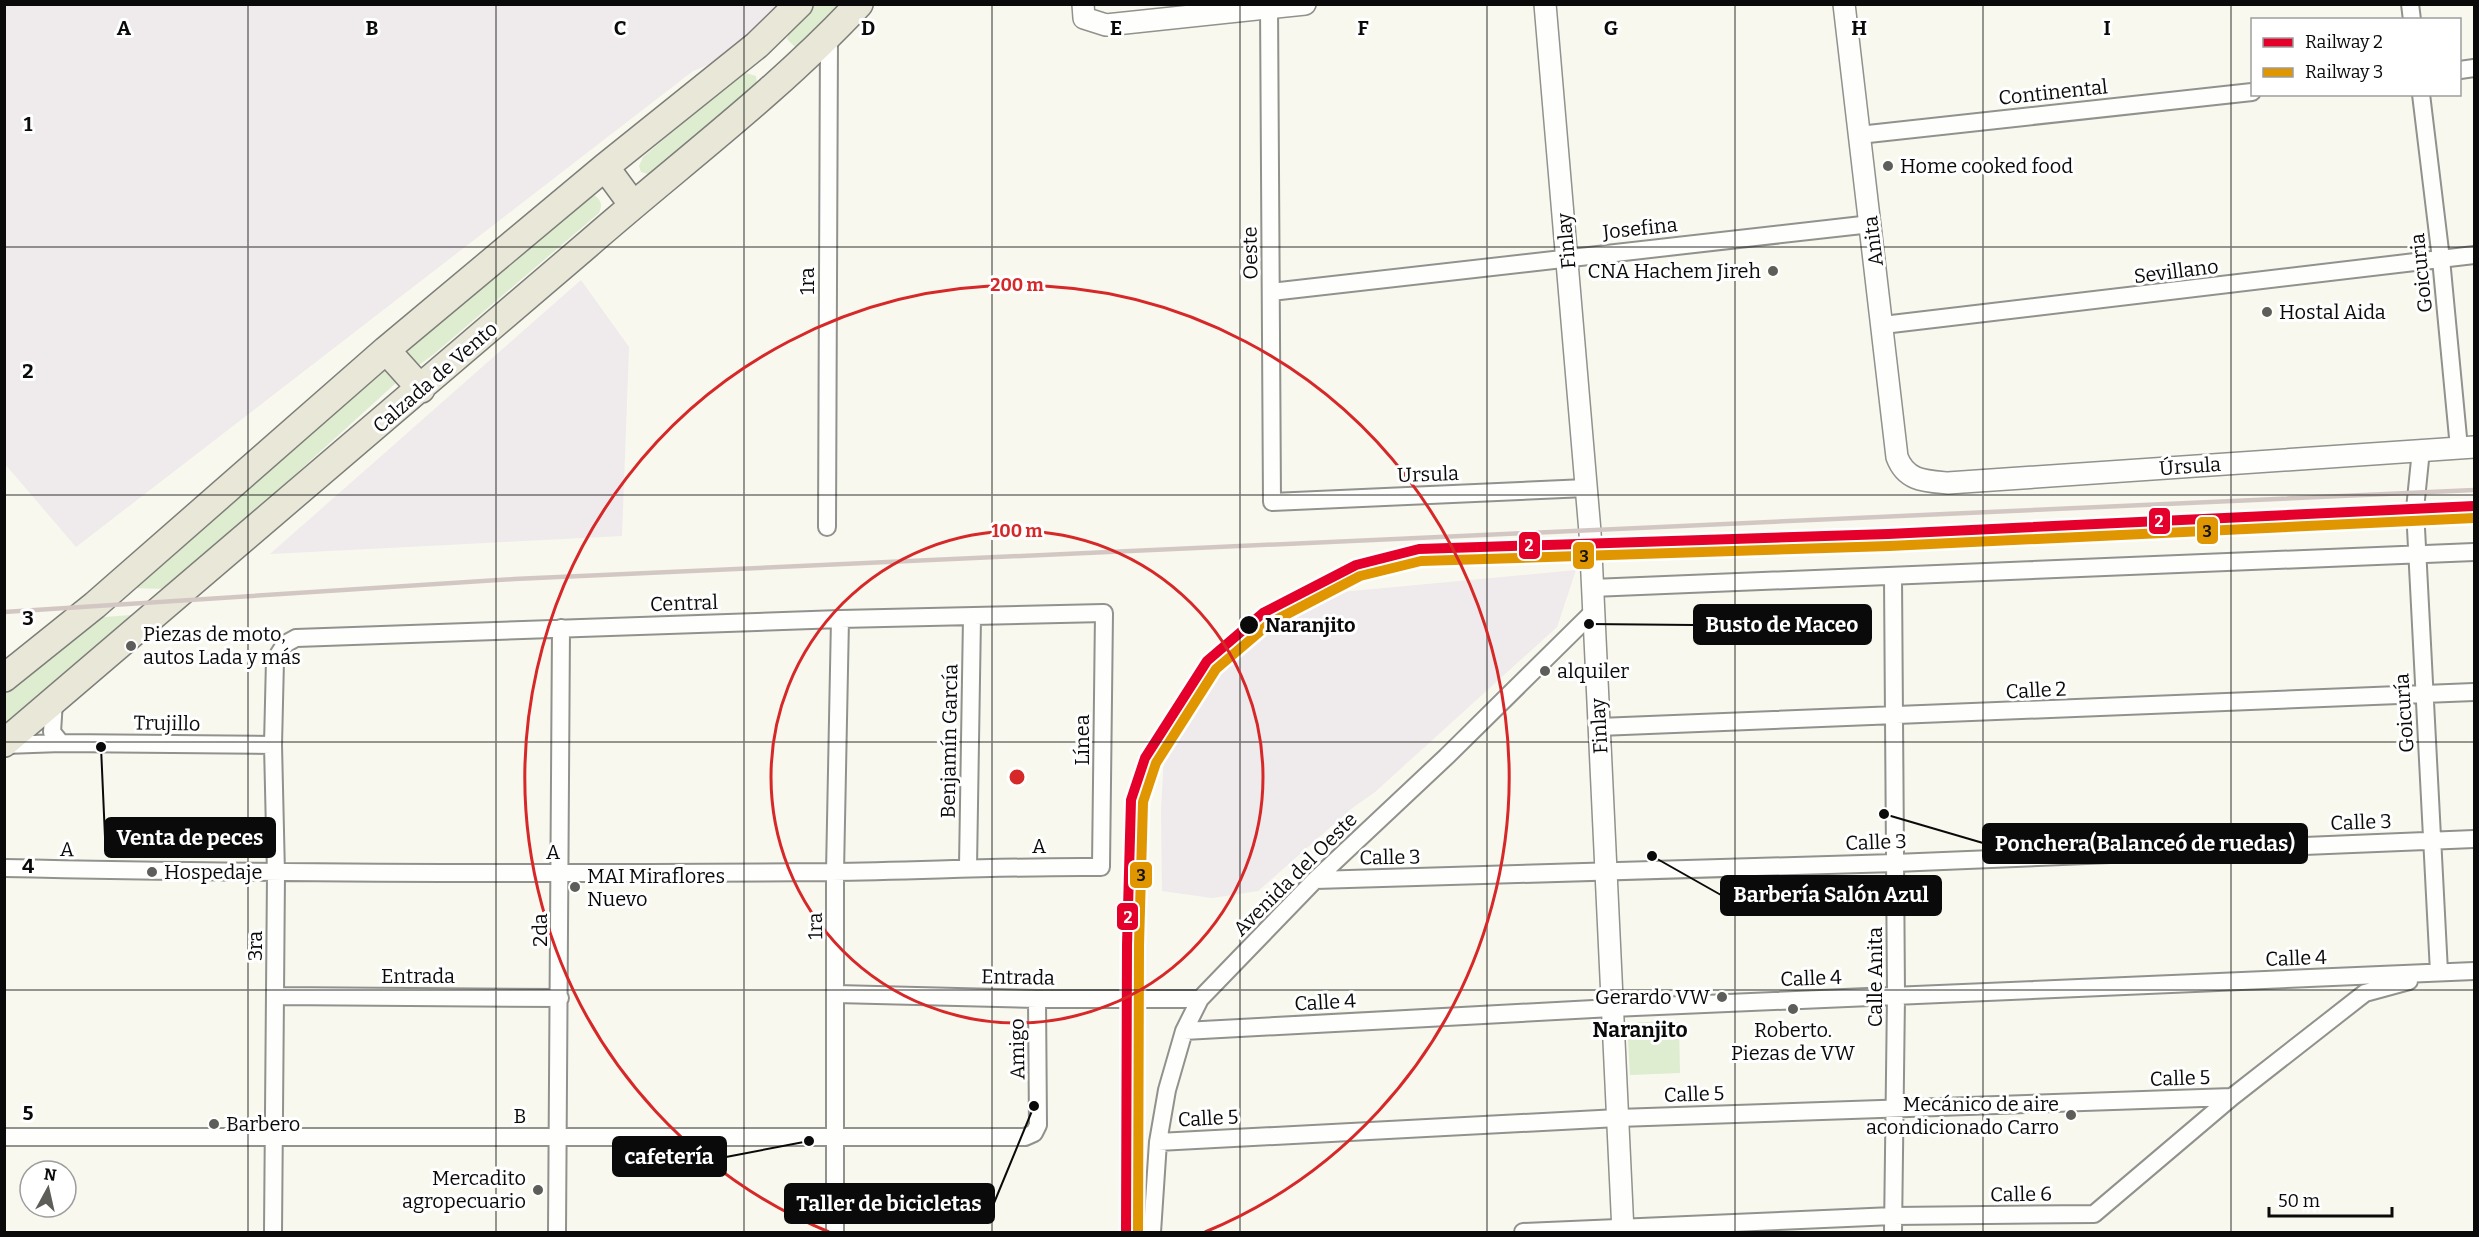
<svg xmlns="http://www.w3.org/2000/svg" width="2479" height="1237" font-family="Bitter,serif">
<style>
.industrial{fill:#efeaeb}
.green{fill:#deecd0}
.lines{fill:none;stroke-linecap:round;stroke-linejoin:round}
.minor-casing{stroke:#91918d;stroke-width:20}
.tertiary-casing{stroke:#91918d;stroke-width:24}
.primary-casing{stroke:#7e7e7a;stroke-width:30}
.minor{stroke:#fefefc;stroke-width:16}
.tertiary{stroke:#fefefc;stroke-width:21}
.primary{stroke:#e9e7d8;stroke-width:27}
.rail{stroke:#d3c7c4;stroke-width:4.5}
.rail-1-casing{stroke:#fff;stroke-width:15}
.rail-2-casing{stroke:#fff;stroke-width:15}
.rail-1{stroke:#e4002b;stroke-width:10}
.rail-2{stroke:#df9601;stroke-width:10}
.grid{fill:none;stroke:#0a0a0a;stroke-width:1.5;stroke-opacity:0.55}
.ring{fill:none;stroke:#d62828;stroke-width:3}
.poi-dot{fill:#5d5d5a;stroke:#fff;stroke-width:2}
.stop-dot{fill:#0a0a0a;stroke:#fff;stroke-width:2}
.labels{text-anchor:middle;stroke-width:6;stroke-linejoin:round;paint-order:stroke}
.street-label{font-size:20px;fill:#0a0a0a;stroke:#fff}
.poi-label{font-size:20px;fill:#0a0a0a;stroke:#fff;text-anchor:start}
.stop-label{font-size:20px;font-weight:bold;fill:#0a0a0a;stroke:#fff;text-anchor:start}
.neighbourhood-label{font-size:21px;font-weight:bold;fill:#0a0a0a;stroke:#fff}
.grid-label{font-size:20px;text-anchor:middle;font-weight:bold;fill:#0a0a0a;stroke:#fff;stroke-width:6;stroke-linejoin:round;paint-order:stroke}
.centre{fill:#d62828;stroke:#fff;stroke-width:3}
.ring-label{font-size:18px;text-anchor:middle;font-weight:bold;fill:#d62828;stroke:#fff;stroke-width:6;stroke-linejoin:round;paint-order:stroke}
.leader{fill:none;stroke:#0a0a0a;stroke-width:2}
.callout-dot{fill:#0a0a0a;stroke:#fff;stroke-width:2}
.callout{fill:#0a0a0a;stroke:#0a0a0a;stroke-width:2}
.callout-label{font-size:21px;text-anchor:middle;font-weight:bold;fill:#fff}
.line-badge{stroke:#fff;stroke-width:2}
.badge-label{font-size:16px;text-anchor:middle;font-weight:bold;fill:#fff}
.pale-badge-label{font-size:16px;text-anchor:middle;font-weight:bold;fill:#111}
</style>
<rect width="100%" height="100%" fill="#f8f8ee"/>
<path class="industrial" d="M4,5H799L757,45L693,71L76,547L5,464Z
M581,280L629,347L622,536L270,554Z
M1576,570L1557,627L1375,792L1351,809L1258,891L1212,898L1162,891L1161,811L1164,756L1211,675L1260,630L1331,593Z"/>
<path class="green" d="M812,5H848L796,48L787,39L790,28Z
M743,72L756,76L757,86L655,176L641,172L639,166L643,157Z
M593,194C601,200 603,204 599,213L434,354L419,365H412L405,352L410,345Z
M385,367L397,382L169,589L129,588Z
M159,613L5,743V678L77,619Z
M1627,1022H1679L1680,1073L1630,1075Z"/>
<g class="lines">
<g class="minor-casing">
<path id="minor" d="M1269,4L1272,502L1586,488
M2410,4L2412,20
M2460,70L2474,68
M2421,94L2441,259L2459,448
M1859,135L2252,92
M1271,292L1871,224
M1883,325L2474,255
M2421,450L2415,509L2439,972
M827,527L829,35
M1893,577L1896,996L1893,1232
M1592,588L2474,552
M54,701L52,732L61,743L273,745
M1599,727L2474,692
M5,745L61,743
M968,867L972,617
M4,868C280,874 555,874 831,872C921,871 1011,866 1101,867L1104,613L840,619L296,638L285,644L275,660L273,745L276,874L273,1232
M1315,880L1895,863L2474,839
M836,994L1037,999H1200
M276,996L560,998
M1184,1031L1612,1008L2474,971
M4,1137H1025L1034,1133L1038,1125L1037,999
M1158,1142L1618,1118L2232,1097
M557,1232L561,628
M835,1232V872L840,619
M1152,1232L1158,1142L1167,1090L1184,1031L1200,999L1315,880L1446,757L1593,612
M1523,1232L1893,1216L2094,1214L2232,1097L2365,993L2409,981"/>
</g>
<g class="tertiary-casing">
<path id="tertiary" d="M1083,4L1084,18L1106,25L1305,4
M1545,4L1590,532L1623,1232
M1844,4L1897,457C1906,481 1925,481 1948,483L2474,447"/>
</g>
<g class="primary-casing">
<path id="primary" d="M605,167L633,205
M386,350L421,389
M4,678L95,605L386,350L605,167L757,45L799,4
M4,743C200,578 394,412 587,245C677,166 777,92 859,4"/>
</g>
<use href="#minor" class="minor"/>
<use href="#tertiary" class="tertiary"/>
<use href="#primary" class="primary"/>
<path class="rail" d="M4,612L514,579L2474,490"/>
<g class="rail-1-casing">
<path id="rail-1" d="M1126,1232L1127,945L1131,800L1145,758L1207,661L1263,613L1356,565L1419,549L1888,534L2474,506"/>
</g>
<g class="rail-2-casing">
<path id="rail-2" d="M1138,1232L1139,945L1143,802L1156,763L1216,669L1270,623L1360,576L1421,561L1889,546L2474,518"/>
</g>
<use href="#rail-1" class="rail-1"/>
<use href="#rail-2" class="rail-2"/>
</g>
<path class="grid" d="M248,4V1232M496,4V1232M744,4V1232M992,4V1232M1240,4V1232M1487,4V1232M1735,4V1232M1983,4V1232M2231,4V1232M4,247H2474M4,495H2474M4,742H2474M4,990H2474"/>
<g class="ring">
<circle cx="1017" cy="777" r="246"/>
<path d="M829 1232A492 492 0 1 1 1205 1232"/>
</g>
<g class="poi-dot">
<circle cx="1888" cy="166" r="6"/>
<circle cx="1773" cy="271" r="6"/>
<circle cx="2267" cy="312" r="6"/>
<circle cx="131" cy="646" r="6"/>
<circle cx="1545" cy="671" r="6"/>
<circle cx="152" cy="872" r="6"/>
<circle cx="575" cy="887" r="6"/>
<circle cx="1722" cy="997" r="6"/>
<circle cx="1793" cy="1009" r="6"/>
<circle cx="2071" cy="1115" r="6"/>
<circle cx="214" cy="1124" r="6"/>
<circle cx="538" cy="1190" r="6"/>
</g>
<circle class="stop-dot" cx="1249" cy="625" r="10"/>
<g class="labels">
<g class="street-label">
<text transform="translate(2053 92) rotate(-6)" y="7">Continental</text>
<text transform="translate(1640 228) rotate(-6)" y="7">Josefina</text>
<text transform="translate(1566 241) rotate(-95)" y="7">Finlay</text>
<text transform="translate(1873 241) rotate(-97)" y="7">Anita</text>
<text transform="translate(1250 253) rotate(-91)" y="7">Oeste</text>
<text transform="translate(2176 271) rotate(-7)" y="7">Sevillano</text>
<text transform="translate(2421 273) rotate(-96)" y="7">Goicuria</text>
<text transform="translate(807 281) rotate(-90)" y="7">1ra</text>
<text transform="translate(435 377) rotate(-41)" y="7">Calzada de Vento</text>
<text transform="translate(2190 466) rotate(-4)" y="7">Úrsula</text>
<text transform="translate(1428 474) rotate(-2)" y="7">Ursula</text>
<text transform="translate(684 603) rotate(-2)" y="7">Central</text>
<text transform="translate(2036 690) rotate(-3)" y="7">Calle 2</text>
<text transform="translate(2404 713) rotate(-94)" y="7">Goicuría</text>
<text transform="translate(167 723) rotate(1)" y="7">Trujillo</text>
<text transform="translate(1599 726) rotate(-93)" y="7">Finlay</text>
<text transform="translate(1082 740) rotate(-90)" y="7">Línea</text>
<text transform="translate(949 741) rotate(-89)" y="7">Benjamín García</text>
<text transform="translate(2361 822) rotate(-2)" y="7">Calle 3</text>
<text transform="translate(1876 842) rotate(-2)" y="7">Calle 3</text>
<text x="1039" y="853">A</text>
<text transform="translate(67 849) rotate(1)" y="7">A</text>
<text x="553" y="859">A</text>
<text transform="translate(1390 857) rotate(-1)" y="7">Calle 3</text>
<text transform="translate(1295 874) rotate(-45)" y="7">Avenida del Oeste</text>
<text transform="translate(815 926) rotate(-91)" y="7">1ra</text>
<text transform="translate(540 930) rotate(-90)" y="7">2da</text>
<text transform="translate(255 946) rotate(-90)" y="7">3ra</text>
<text transform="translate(2296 958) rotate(-2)" y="7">Calle 4</text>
<text x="418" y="983">Entrada</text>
<text transform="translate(1018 977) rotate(1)" y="7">Entrada</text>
<text transform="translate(1875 977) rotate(-90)" y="7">Calle Anita</text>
<text transform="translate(1811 978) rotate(-2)" y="7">Calle 4</text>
<text transform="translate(1325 1002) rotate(-3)" y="7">Calle 4</text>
<text transform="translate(1017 1049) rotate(-91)" y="7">Amigo</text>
<text transform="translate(2180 1078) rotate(-2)" y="7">Calle 5</text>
<text transform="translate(1694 1094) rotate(-2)" y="7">Calle 5</text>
<text x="520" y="1123">B</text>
<text transform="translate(1208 1118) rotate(-3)" y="7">Calle 5</text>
<text transform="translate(2021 1194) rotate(-1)" y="7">Calle 6</text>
</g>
<g class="poi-label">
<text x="1900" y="173">Home cooked food</text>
<text x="1761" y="278" text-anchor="end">CNA Hachem Jireh</text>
<text x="2279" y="319">Hostal Aida</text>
<text x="143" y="641">Piezas de moto,<tspan x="143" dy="23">autos Lada y más</tspan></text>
<text x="1557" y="678">alquiler</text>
<text x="164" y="879">Hospedaje</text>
<text x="587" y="883">MAI Miraflores<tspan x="587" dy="23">Nuevo</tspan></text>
<text x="1710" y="1004" text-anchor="end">Gerardo VW</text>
<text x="1793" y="1037" text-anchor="middle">Roberto.<tspan x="1793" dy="23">Piezas de VW</tspan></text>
<text x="2059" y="1111" text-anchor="end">Mecánico de aire<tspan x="2059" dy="23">acondicionado Carro</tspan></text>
<text x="226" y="1131">Barbero</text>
<text x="526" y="1185" text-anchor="end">Mercadito<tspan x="526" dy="23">agropecuario</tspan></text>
</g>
<g class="stop-label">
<text x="1265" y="632">Naranjito</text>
</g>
<g class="neighbourhood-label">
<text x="1640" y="1037">Naranjito</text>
</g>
</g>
<g class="grid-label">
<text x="124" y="35">A</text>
<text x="372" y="35">B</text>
<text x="620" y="35">C</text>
<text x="868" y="35">D</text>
<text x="1116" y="35">E</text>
<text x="1363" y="35">F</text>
<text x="1611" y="35">G</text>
<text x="1859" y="35">H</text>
<text x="2107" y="35">I</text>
<text x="28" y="131">1</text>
<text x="28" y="378">2</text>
<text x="28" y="625">3</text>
<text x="28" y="873">4</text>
<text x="28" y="1120">5</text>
</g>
<circle cx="1017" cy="777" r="9" class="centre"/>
<g class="ring-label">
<text x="1017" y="291">200 m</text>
<text x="1017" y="537">100 m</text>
</g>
<path class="leader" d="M1589 624L1694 625M101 747L105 837M1884 814L1983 843M1652 856L1721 895M809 1141L726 1157M1034 1106L994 1203"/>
<g class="callout-dot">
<circle cx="1589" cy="624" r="6"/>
<circle cx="101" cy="747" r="6"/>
<circle cx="1884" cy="814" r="6"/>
<circle cx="1652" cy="856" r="6"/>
<circle cx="809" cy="1141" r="6"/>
<circle cx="1034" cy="1106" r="6"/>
</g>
<g class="callout">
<rect x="1694" y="605" width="177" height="39" rx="6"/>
<rect x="105" y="818" width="170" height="39" rx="6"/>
<rect x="1983" y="824" width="324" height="39" rx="6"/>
<rect x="1721" y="876" width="220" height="39" rx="6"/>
<rect x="613" y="1137" width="113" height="39" rx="6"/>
<rect x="785" y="1184" width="209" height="39" rx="6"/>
</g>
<g class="callout-label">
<text x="1782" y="632">Busto de Maceo</text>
<text x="190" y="845">Venta de peces</text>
<text x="2145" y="851">Ponchera(Balanceó de ruedas)</text>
<text x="1831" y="902">Barbería Salón Azul</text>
<text x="669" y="1164">cafetería</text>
<text x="889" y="1211">Taller de bicicletas</text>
</g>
<g class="line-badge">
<rect x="2148" y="507" width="23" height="28" rx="6" fill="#e4002b"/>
<rect x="2196" y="516" width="23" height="29" rx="6" fill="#df9601"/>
<rect x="1518" y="531" width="23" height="29" rx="6" fill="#e4002b"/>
<rect x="1572" y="541" width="23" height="29" rx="6" fill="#df9601"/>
<rect x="1129" y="861" width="24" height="28" rx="6" fill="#df9601"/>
<rect x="1116" y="902" width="23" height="29" rx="6" fill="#e4002b"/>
</g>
<g class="badge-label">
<text x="2159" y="527">2</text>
<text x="1529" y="551">2</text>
<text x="1128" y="923">2</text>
</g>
<g class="pale-badge-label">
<text x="2207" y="537">3</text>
<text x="1584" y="562">3</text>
<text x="1141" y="881">3</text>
</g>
<rect width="2479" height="1237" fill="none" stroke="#0a0a0a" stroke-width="12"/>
<rect x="2251" y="18" width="210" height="78" fill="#ffffff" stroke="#9d9d9d" stroke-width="1.5"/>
<rect x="2263" y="38" width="30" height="9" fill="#e4002b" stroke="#9d9d9d" stroke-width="1.5"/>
<text x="2305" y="48" font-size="18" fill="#0a0a0a">Railway 2</text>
<rect x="2263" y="68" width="30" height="9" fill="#df9601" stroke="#9d9d9d" stroke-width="1.5"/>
<text x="2305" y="78" font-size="18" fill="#0a0a0a">Railway 3</text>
<g transform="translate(48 1189) rotate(8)"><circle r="28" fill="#ffffff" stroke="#9d9d9d" stroke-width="1.5"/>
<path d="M0-4.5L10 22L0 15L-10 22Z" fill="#5d5d5a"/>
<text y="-9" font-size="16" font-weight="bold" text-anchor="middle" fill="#0a0a0a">N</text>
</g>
<path d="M2269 1207v9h123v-9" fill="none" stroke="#0a0a0a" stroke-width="3"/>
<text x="2278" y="1207" font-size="18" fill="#0a0a0a" stroke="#ffffff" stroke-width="4.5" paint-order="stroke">50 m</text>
</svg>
